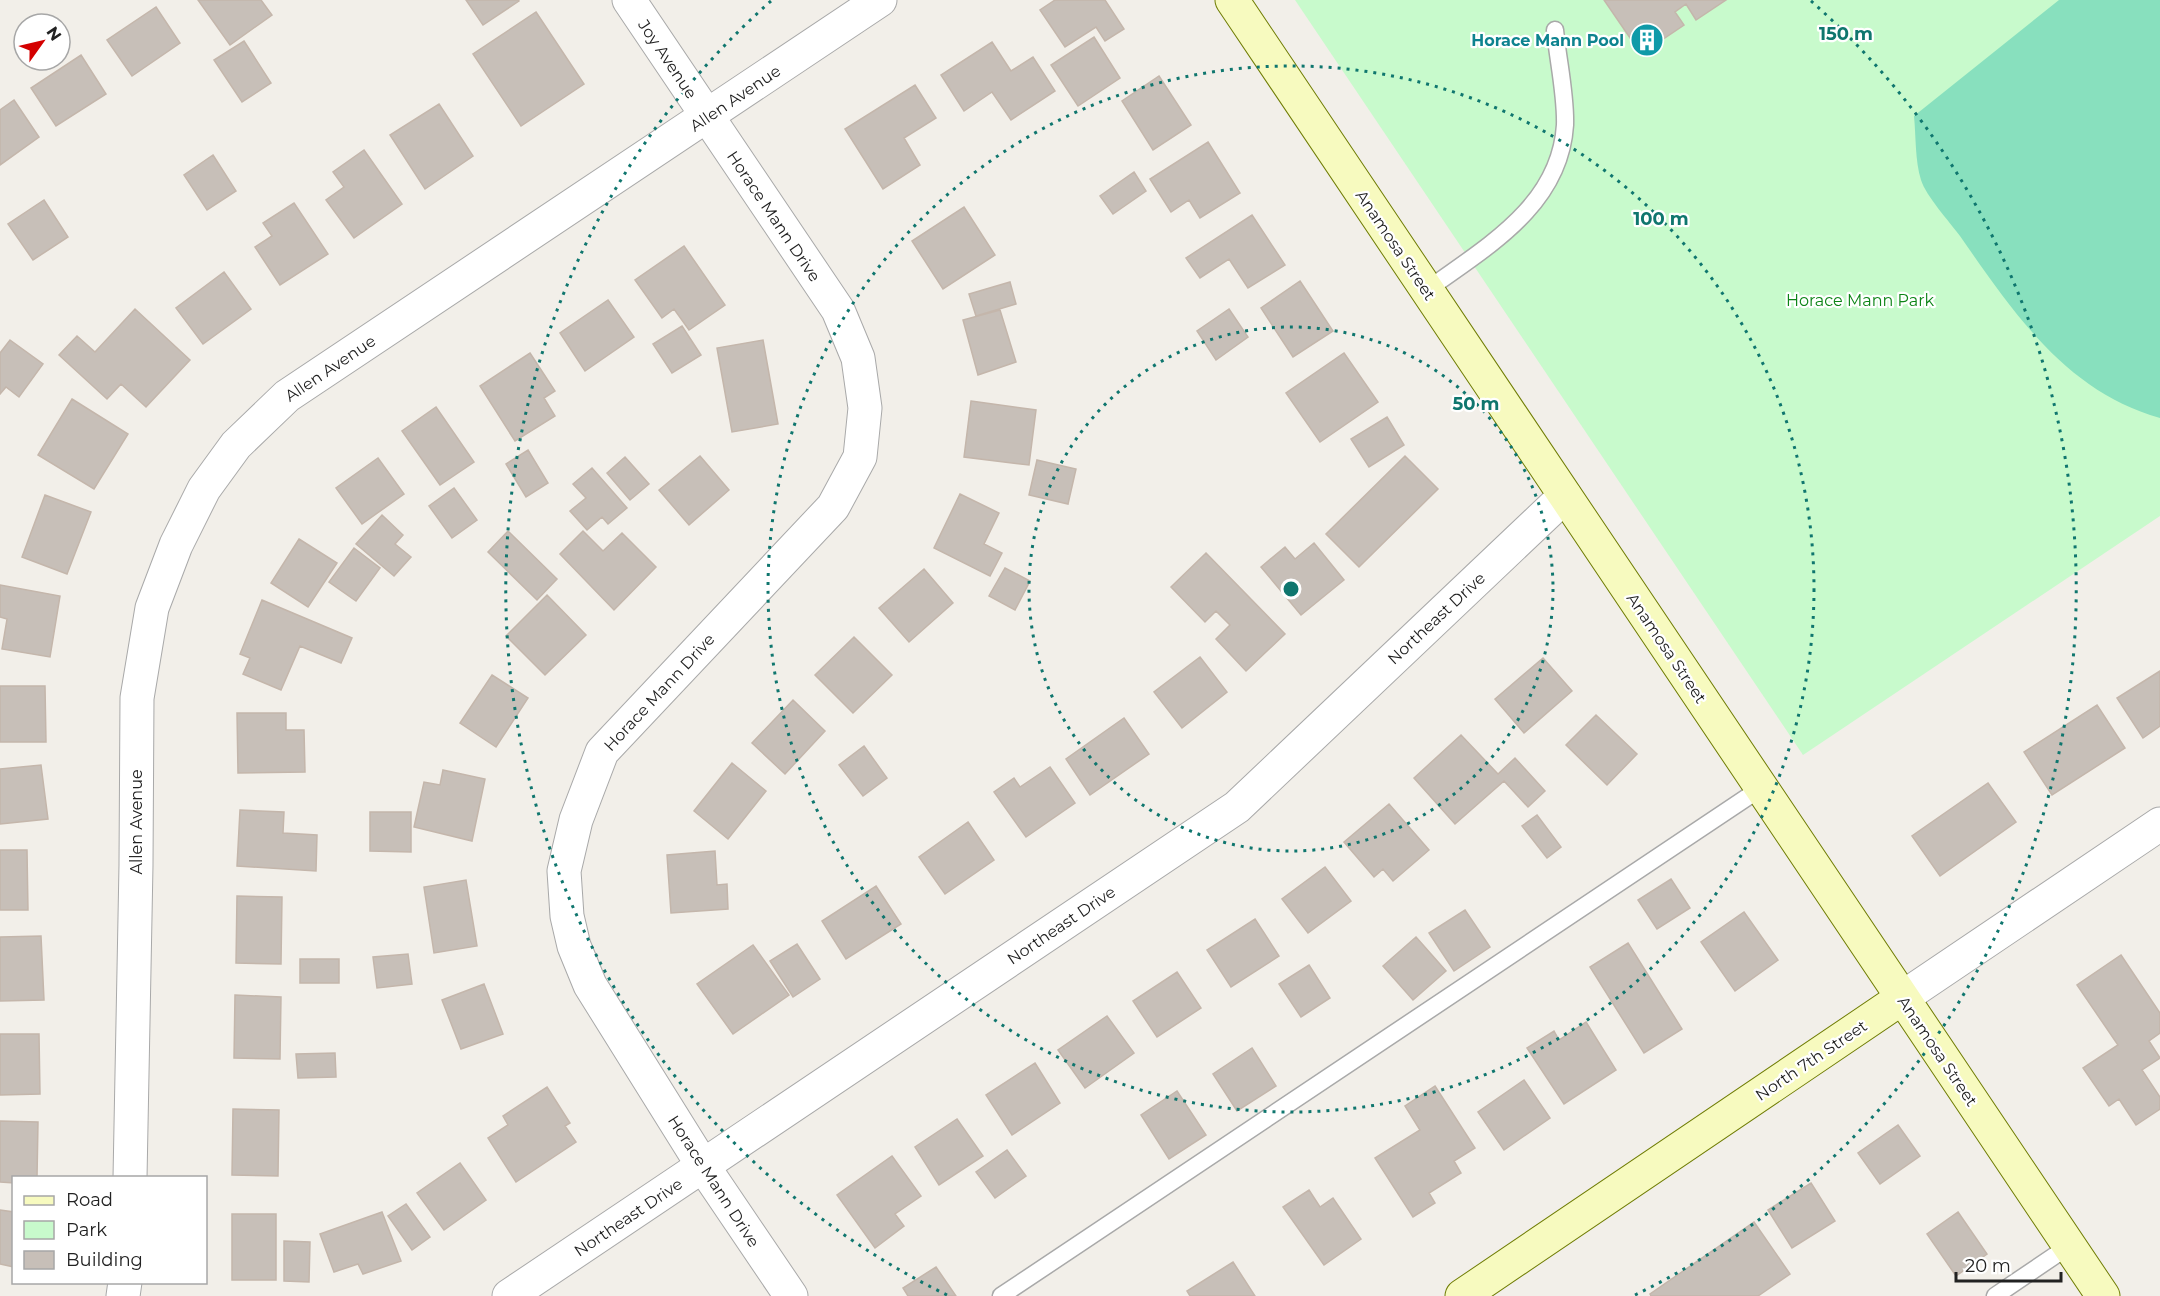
<svg xmlns="http://www.w3.org/2000/svg" width="2160" height="1296" font-family="Montserrat,sans-serif">
<style>
.park{fill:#c8facc}
.pitch{fill:#88e0be}
.building{fill:#c7bfb8;stroke:#c4b6ab;stroke-width:1.5}
.lines{fill:none;stroke-linecap:round;stroke-linejoin:round}
.lane-casing{stroke:#a9a9a9;stroke-width:19}
.street-casing{stroke:#a9a9a9;stroke-width:35}
.secondary-casing{stroke:#707d05;stroke-width:35}
.lane{stroke:#fff;stroke-width:16}
.street{stroke:#fff;stroke-width:33}
.secondary{stroke:#f7fabf;stroke-width:33}
.ring{fill:none;stroke:#0f766e;stroke-width:3;stroke-dasharray:3 6}
.labels{text-anchor:middle;stroke-width:4.5;stroke-linejoin:round;paint-order:stroke}
.culture-label{font-size:16px;font-weight:bold;fill:#0d838f;stroke:#fff;text-anchor:end}
.street-label{font-size:16px;fill:#222;stroke:#fff}
.park-label{font-size:16px;fill:#0c8416;stroke:#fff}
.centre{fill:#0f766e;stroke:#fff;stroke-width:3}
.ring-label{font-size:18px;text-anchor:middle;font-weight:bold;fill:#0f766e;stroke:#fff;stroke-width:4.5;stroke-linejoin:round;paint-order:stroke}
</style>
<rect width="100%" height="100%" fill="#f2efe9"/>
<path class="park" d="M1295,0H2160V516L1803,755Z"/>
<path class="pitch" d="M2059,0H2160V418C2066,392 2013,312 1960,236C1949,221 1926,196 1921,180C1915,161 1916,136 1914,116Z"/>
<path class="building" d="M198,0H261L272,15L230,45Z
M466,0H518L519,1L483,25Z
M1055,0H1105L1124,29L1105,41L1096,27L1065,47L1040,10Z
M1604,0H1726L1696,20L1686,4L1675,12L1684,25L1641,54Z
M156,7L180,43L132,76L107,40Z
M536,12L584,84L521,126L473,54Z
M1094,37L1120,78L1078,106L1051,65Z
M244,41L271,83L242,102L214,60Z
M992,42L1011,71L1033,57L1055,91L1011,120L992,92L964,111L941,75Z
M81,55L106,94L56,126L31,88Z
M1159,76L1191,125L1153,150L1122,101Z
M915,85L936,118L904,138L920,165L883,189L845,129Z
M14,100L39,137L0,165V110Z
M439,104L473,156L425,189L390,135Z
M1208,142L1240,193L1200,218L1189,200L1171,212L1150,179Z
M364,150L402,204L354,238L326,200L344,187L333,172Z
M213,155L236,191L207,210L184,175Z
M1134,172L1146,191L1113,214L1100,196Z
M44,200L68,237L33,260L8,224Z
M294,203L328,254L280,285L255,247L272,236L263,223Z
M964,207L995,255L943,289L912,241Z
M1252,215L1285,265L1248,288L1229,259L1200,278L1186,258Z
M684,246L725,305L689,330L674,309L662,318L635,280Z
M224,272L251,309L203,344L176,308Z
M1300,281L1333,331L1293,357L1261,308Z
M1010,282L1016,304L976,316L969,294Z
M608,300L634,337L585,371L560,333Z
M135,309L190,360L146,407L121,384L107,399L59,355L77,336L95,352Z
M1229,309L1248,337L1216,360L1197,331Z
M1000,310L1016,362L978,375L963,320Z
M682,326L701,355L672,373L653,344Z
M10,340L43,364L19,397L6,387L0,394V353Z
M763,340L778,424L732,432L717,348Z
M530,353L555,391L544,398L555,416L515,441L480,386Z
M1344,353L1378,402L1320,442L1286,393Z
M72,399L128,434L94,489L38,455Z
M971,401L1036,410L1029,465L964,457Z
M436,407L474,462L440,485L402,431Z
M1387,417L1404,445L1369,467L1351,439Z
M528,450L548,483L526,497L506,464Z
M700,456L729,490L689,525L659,490Z
M1405,456L1438,489L1359,567L1326,534Z
M625,457L649,484L630,500L607,473Z
M378,458L404,494L362,524L336,488Z
M1037,460L1076,469L1068,504L1029,495Z
M592,468L627,508L608,524L602,517L587,530L570,511L586,498L573,484Z
M454,488L477,520L452,538L429,506Z
M960,494L999,513L984,544L1002,553L990,576L934,548Z
M45,495L91,512L67,574L22,557Z
M382,515L403,535L395,544L411,557L394,576L356,544Z
M508,531L557,579L537,600L488,552Z
M583,531L603,551L622,533L656,567L614,610L560,554Z
M299,539L337,563L308,607L271,583Z
M1314,543L1344,580L1301,615L1261,567L1285,547L1295,559Z
M354,548L380,568L356,601L329,582Z
M1206,553L1285,634L1246,671L1216,639L1230,625L1216,611L1205,622L1171,587Z
M1005,568L1030,581L1015,610L989,596Z
M924,569L953,603L909,642L879,608Z
M0,585L60,596L50,657L2,649L7,619L0,617Z
M547,595L586,635L545,675L506,636Z
M262,600L352,638L341,663L300,646L281,690L243,674L250,658L240,654Z
M854,637L892,675L853,713L815,675Z
M1200,657L1227,692L1182,728L1154,692Z
M1543,658L1572,691L1524,733L1495,699Z
M2160,671V726L2143,738L2117,698Z
M492,675L528,698L496,747L460,723Z
M0,686H45L46,742H0Z
M793,700L825,731L785,774L752,743Z
M2097,705L2125,748L2052,795L2024,752Z
M237,713H286V730H304L305,772L238,773Z
M1596,715L1637,754L1607,785L1566,745Z
M1124,718L1149,754L1090,795L1066,759Z
M1461,735L1498,774L1515,758L1545,791L1528,807L1504,781L1455,824L1414,778Z
M864,746L887,778L863,796L839,765Z
M732,763L766,791L728,839L694,811Z
M41,765L48,819L0,824V769Z
M1050,767L1075,803L1026,837L994,792L1014,778L1020,787Z
M443,770L485,779L472,841L414,827L424,782L440,785Z
M1988,783L2016,822L1940,876L1912,836Z
M1389,804L1429,850L1393,881L1383,869L1374,877L1344,842Z
M240,810L284,812L283,833L317,835L316,871L237,866Z
M370,812H411V852L370,851Z
M1537,815L1561,847L1547,858L1522,826Z
M968,822L994,860L945,894L919,857Z
M0,850H27L28,910H0Z
M715,851L717,885L727,884L728,909L671,913L667,855Z
M1325,867L1351,901L1308,933L1282,899Z
M1671,879L1690,908L1657,929L1638,900Z
M466,880L477,946L434,953L424,887Z
M876,886L901,924L846,959L822,921Z
M237,896L282,897L281,964L236,963Z
M1465,910L1490,947L1454,971L1429,933Z
M1744,912L1778,960L1735,991L1701,942Z
M1255,919L1279,956L1231,987L1207,950Z
M41,936L44,1000L0,1001V937Z
M1416,937L1446,971L1413,1000L1383,966Z
M1628,943L1682,1029L1644,1053L1590,967Z
M797,944L820,979L793,997L770,961Z
M753,945L789,995L733,1034L697,984Z
M408,954L412,984L377,988L373,957Z
M2121,955L2160,1013V1033L2149,1041L2160,1058L2142,1070L2160,1097V1109L2136,1125L2119,1099L2109,1106L2083,1068L2118,1045L2077,985Z
M300,959H339V983H300Z
M1309,965L1330,998L1301,1017L1279,984Z
M1177,972L1201,1008L1157,1037L1133,1001Z
M484,984L503,1034L461,1049L442,1000Z
M235,995L281,997L280,1059L234,1058Z
M1107,1016L1134,1053L1085,1088L1058,1050Z
M1586,1022L1616,1070L1564,1104L1527,1048L1554,1031L1559,1040Z
M0,1034H39L40,1094L0,1095Z
M1252,1048L1276,1086L1237,1111L1213,1074Z
M335,1053L336,1077L298,1078L296,1054Z
M1035,1063L1060,1103L1012,1135L986,1095Z
M1524,1080L1550,1118L1504,1150L1478,1112Z
M1435,1086L1475,1148L1454,1161L1461,1173L1429,1193L1435,1203L1413,1217L1375,1158L1420,1130L1405,1106Z
M547,1087L570,1123L565,1126L576,1142L516,1182L488,1138L508,1125L503,1116Z
M1177,1091L1206,1135L1169,1159L1141,1115Z
M233,1109L279,1110L278,1176L232,1175Z
M957,1119L983,1156L939,1185L915,1147Z
M0,1121L38,1122L37,1178H14V1183L0,1182Z
M1898,1125L1920,1156L1880,1184L1858,1153Z
M1007,1150L1026,1176L995,1198L976,1172Z
M892,1156L921,1196L895,1214L904,1226L875,1248L837,1195Z
M460,1163L486,1200L444,1230L417,1193Z
M1811,1183L1835,1221L1792,1248L1768,1210Z
M1309,1190L1320,1207L1333,1198L1361,1239L1324,1265L1283,1207Z
M406,1204L430,1237L412,1250L388,1216Z
M0,1210L14,1212V1267L0,1264Z
M382,1212L401,1261L363,1274L358,1264L334,1272L320,1234Z
M1958,1212L1987,1254L1956,1276L1927,1234Z
M232,1214H276V1280H232Z
M1754,1222L1790,1274L1758,1296H1651L1650,1294Z
M284,1241L310,1242L309,1282L284,1281Z
M1233,1262L1255,1296H1190L1187,1291Z
M936,1267L956,1296H908L903,1288Z"/>
<g class="lines">
<g class="lane-casing">
<path id="lane" d="M1427,290C1486,247 1560,206 1565,125C1566,95 1558,61 1555,30
M1001,1296L1761,788
M1995,1296L2069,1246"/>
</g>
<g class="street-casing">
<path id="street" d="M629,0L838,310L858,358L865,408L860,457L833,507L602,752L576,820L564,871L567,916L574,946L590,985L703,1166L791,1296
M1902,998L2160,824
M130,1178L136,865L137,698L152,608L176,545L204,489L236,445L287,396L880,0
M123,1296L125,1282
M509,1296L1237,807L1565,496"/>
</g>
<g class="secondary-casing">
<path id="secondary" d="M1232,0L2103,1296
M1462,1296L1902,998"/>
</g>
<use href="#lane" class="lane"/>
<use href="#street" class="street"/>
<use href="#secondary" class="secondary"/>
</g>
<g class="ring">
<circle cx="1291" cy="589" r="262"/>
<circle cx="1291" cy="589" r="523"/>
<path d="M947 1295A785 785 0 0 1 771 1M1811 1A785 785 0 0 1 1635 1295"/>
</g>
<defs>
<g id="building-disc" transform="scale(1.725)"><circle r="9.5" fill="#0f9aa8" stroke="#fff"/><path d="M-4-6H4V6H1V3H-1V6H-4ZM-2.5-4.3h1.7v1.8h-1.7ZM.8-4.3h1.7v1.8H.8ZM-2.5-1h1.7V.8h-1.7ZM.8-1h1.7V.8H.8Z" fill="#fff"/></g>
</defs>
<g fill-rule="evenodd">
<use href="#building-disc" x="1647" y="40"/>
</g>
<g class="labels">
<g class="culture-label">
<text x="1624" y="46">Horace Mann Pool</text>
</g>
<g class="street-label">
<text transform="translate(668 59) rotate(56)" y="6">Joy Avenue</text>
<text transform="translate(735 98) rotate(-34)" y="6">Allen Avenue</text>
<text transform="translate(774 216) rotate(56)" y="6">Horace Mann Drive</text>
<text transform="translate(1396 245) rotate(56)" y="6">Anamosa Street</text>
<text transform="translate(330 368) rotate(-34)" y="6">Allen Avenue</text>
<text transform="translate(1436 618) rotate(-43)" y="6">Northeast Drive</text>
<text transform="translate(1667 648) rotate(56)" y="6">Anamosa Street</text>
<text transform="translate(659 692) rotate(-47)" y="6">Horace Mann Drive</text>
<text transform="translate(136 822) rotate(-90)" y="6">Allen Avenue</text>
<text transform="translate(1061 925) rotate(-34)" y="6">Northeast Drive</text>
<text transform="translate(1938 1051) rotate(56)" y="6">Anamosa Street</text>
<text transform="translate(1811 1060) rotate(-34)" y="6">North 7th Street</text>
<text transform="translate(714 1181) rotate(57)" y="6">Horace Mann Drive</text>
<text transform="translate(628 1217) rotate(-34)" y="6">Northeast Drive</text>
</g>
<g class="park-label">
<text x="1860" y="306">Horace Mann Park</text>
</g>
</g>
<circle cx="1291" cy="589" r="9" class="centre"/>
<g class="ring-label">
<text x="1846" y="40">150 m</text>
<text x="1661" y="225">100 m</text>
<text x="1476" y="410">50 m</text>
</g>
<rect x="12" y="1176" width="195" height="108" fill="#ffffff" stroke="#a7a7a7" stroke-width="1.5"/>
<rect x="24" y="1196" width="30" height="9" fill="#f7fabf" stroke="#a7a7a7" stroke-width="1.5"/>
<text x="66" y="1206" font-size="18" fill="#222222">Road</text>
<rect x="24" y="1221" width="30" height="18" fill="#c8facc" stroke="#a7a7a7" stroke-width="1.5"/>
<text x="66" y="1236" font-size="18" fill="#222222">Park</text>
<rect x="24" y="1251" width="30" height="18" fill="#c7bfb8" stroke="#a7a7a7" stroke-width="1.5"/>
<text x="66" y="1266" font-size="18" fill="#222222">Building</text>
<g transform="translate(42 42) rotate(56)"><circle r="28" fill="#ffffff" stroke="#a7a7a7" stroke-width="1.5"/>
<path d="M0-4.5L10 22L0 15L-10 22Z" fill="#d40000"/>
<text y="-9" font-size="16" font-weight="bold" text-anchor="middle" fill="#222222">N</text>
</g>
<path d="M1956 1272v9h105v-9" fill="none" stroke="#222222" stroke-width="3"/>
<text x="1965" y="1272" font-size="18" fill="#222222" stroke="#ffffff" stroke-width="4.5" paint-order="stroke">20 m</text>
</svg>
